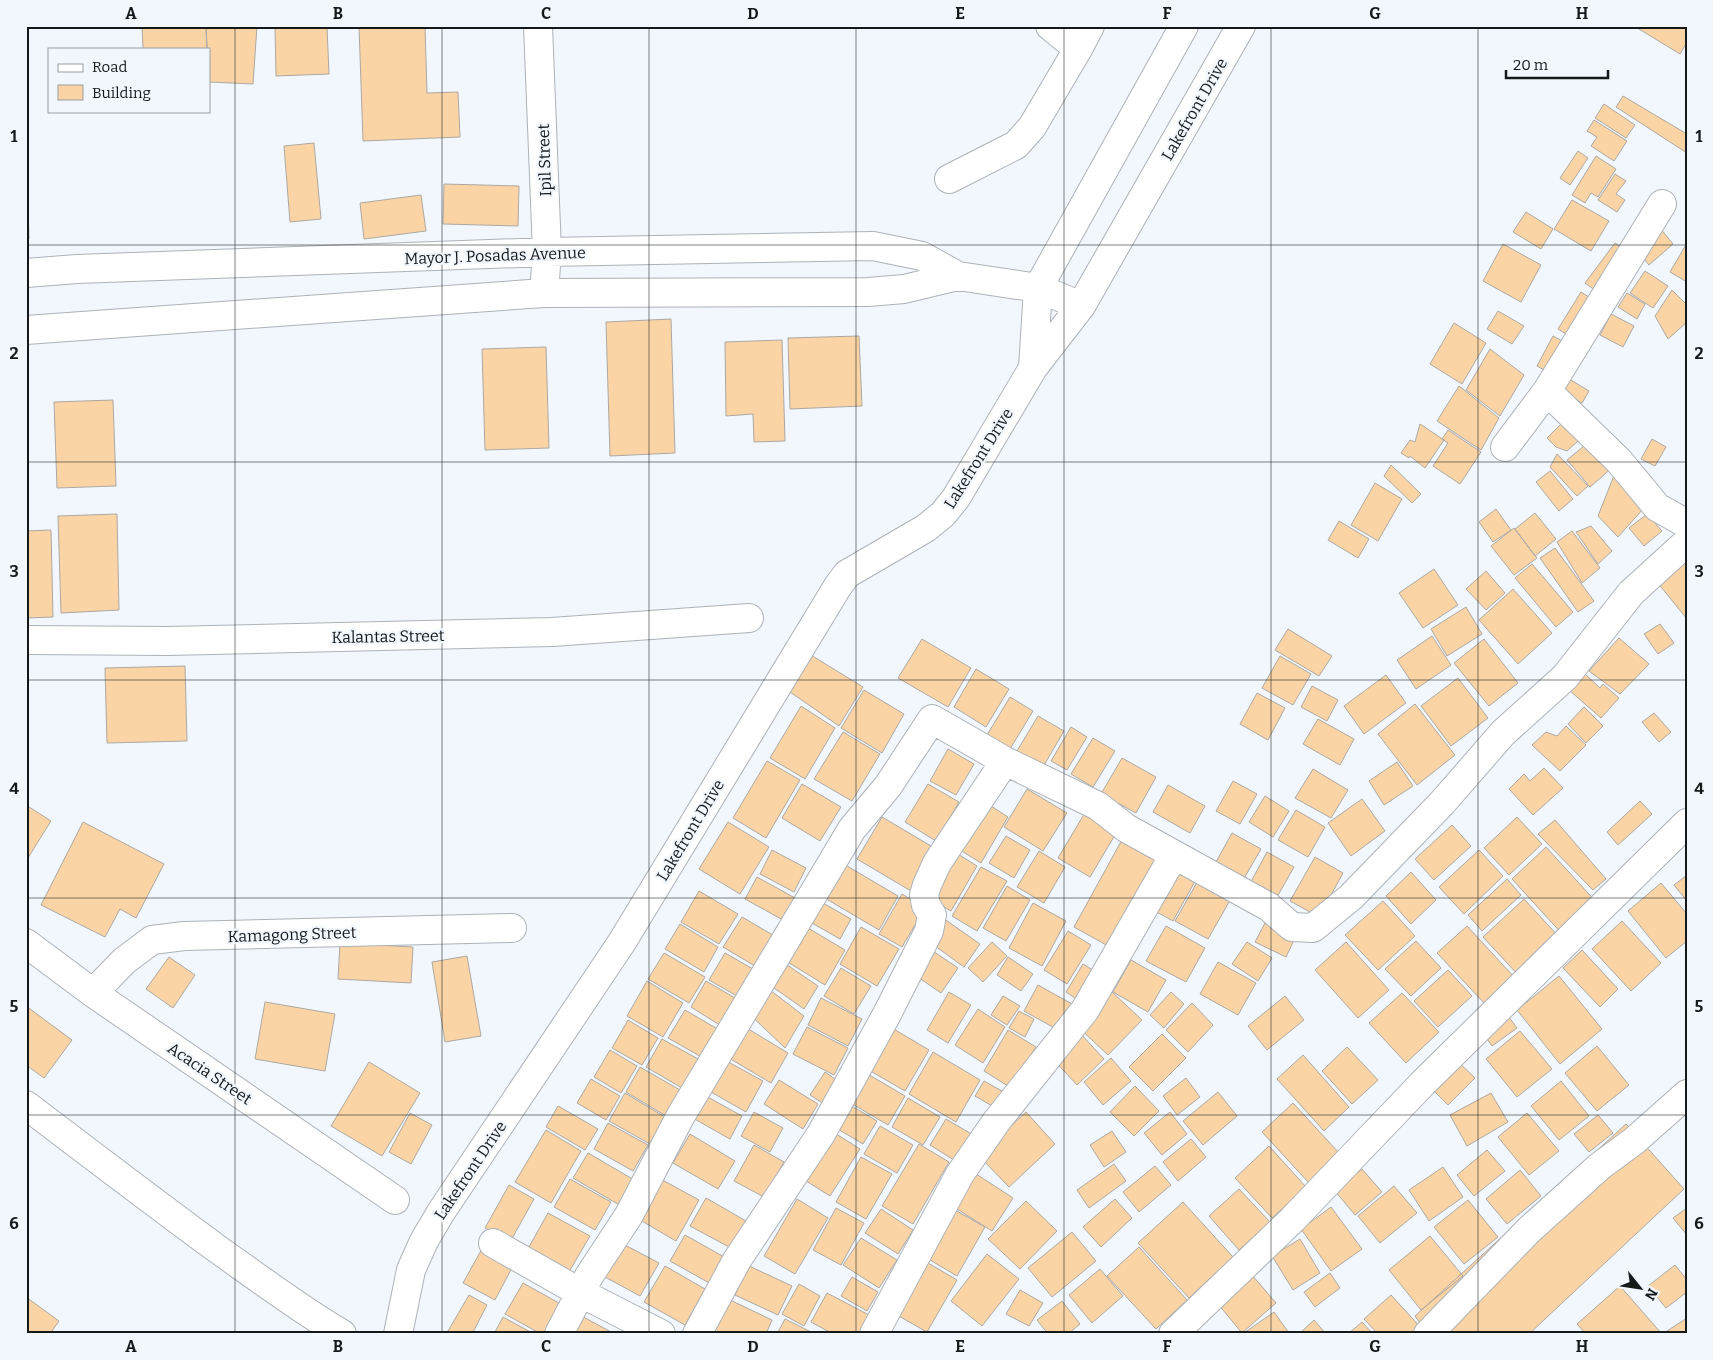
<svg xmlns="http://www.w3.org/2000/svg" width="1713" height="1360" font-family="Bitter,serif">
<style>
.building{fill:#fbd4a6;stroke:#ada8a3}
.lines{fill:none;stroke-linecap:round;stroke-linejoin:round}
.minor-casing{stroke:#acb2b7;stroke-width:30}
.minor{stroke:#fff;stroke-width:28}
.grid{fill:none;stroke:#16191a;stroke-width:1;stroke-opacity:0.55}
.labels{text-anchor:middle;stroke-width:4.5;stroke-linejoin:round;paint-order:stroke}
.street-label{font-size:16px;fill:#16191a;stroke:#f1f7fc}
.neatline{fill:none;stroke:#16191a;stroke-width:2}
.grid-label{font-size:16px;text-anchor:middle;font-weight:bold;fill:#16191a}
</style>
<rect width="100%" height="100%" fill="#f1f7fc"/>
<path class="building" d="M142,26H206L207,49H143Z
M206,26H257L253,84L209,82V49H207Z
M275,26H327L329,74L276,76Z
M359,26H425L427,93L458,92L460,137L363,141Z
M1634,26H1687V42L1680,54Z
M1623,96L1687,134V153L1616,107Z
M1604,104L1635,125L1626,138L1595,118Z
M1594,120L1627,141L1614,161L1591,146L1597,137L1587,131Z
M314,143L321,219L290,222L284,146Z
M1578,151L1588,158L1570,185L1560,178Z
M1596,156L1616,169L1598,197L1591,193L1585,203L1572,195Z
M27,164L29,239H26V164Z
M1615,174L1626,181L1616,194L1625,200L1617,212L1598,200Z
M444,184L519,186L518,226L443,224Z
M421,195L426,231L364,239L360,203Z
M1572,200L1609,221L1591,251L1554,229Z
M1526,212L1553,229L1541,249L1513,232Z
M1651,217L1673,244L1649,265L1627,238Z
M1615,243L1635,257L1606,298L1585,283Z
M1687,243V282L1670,272Z
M1503,244L1541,265L1521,302L1483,281Z
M1645,271L1668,286L1653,308L1630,293Z
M1672,290L1687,305V322L1668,339L1655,316Z
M1581,292L1606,308L1583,344L1558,329Z
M1627,293L1645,304L1637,319L1618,307Z
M1498,311L1524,326L1512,344L1487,329Z
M1611,314L1634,326L1623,347L1600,335Z
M671,319L675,453L610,456L606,322Z
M1454,323L1486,343L1462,384L1430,364Z
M859,336L862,406L790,409L788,338Z
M1553,336L1577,349L1561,379L1537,366Z
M782,340L785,441L754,442L753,414L726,416L725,342Z
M546,347L549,448L485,450L482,349Z
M1490,349L1524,375L1500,416L1466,390Z
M1566,377L1589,391L1582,403L1558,390Z
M1459,386L1499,418L1481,450L1437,421Z
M113,400L116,486L57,488L54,402Z
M1570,415L1587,433L1567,451L1556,447L1547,438Z
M1420,424L1444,440L1425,468L1410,456L1409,458L1401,453L1410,440L1415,442Z
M1448,430L1481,452L1460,484L1433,466L1448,443L1442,439Z
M1652,439L1666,447L1655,466L1641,459Z
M1590,441L1613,467L1590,487L1567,460Z
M1557,454L1588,486L1577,496L1550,467Z
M1391,465L1421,494L1412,503L1384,476Z
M1550,471L1573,499L1559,511L1536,482Z
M1615,473L1644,508L1618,537L1598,516Z
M1375,483L1402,499L1378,541L1351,525Z
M1496,509L1511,530L1493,542L1479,522Z
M1535,513L1556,539L1535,556L1515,529Z
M117,514L119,610L61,613L58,516Z
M1647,514L1662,531L1644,546L1629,528Z
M1339,521L1369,539L1358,558L1328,540Z
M1591,526L1612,551L1598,564L1576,532Z
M1514,528L1537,558L1514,575L1491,546Z
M51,530L53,617L26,618V531Z
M1572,531L1600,568L1582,583L1557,542Z
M1555,548L1594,601L1578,612L1540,558Z
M1684,560L1687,564V619L1657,582Z
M1532,564L1573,612L1556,627L1515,578Z
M1434,569L1458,605L1423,628L1399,593Z
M1486,571L1505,593L1486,610L1466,589Z
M1513,589L1552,633L1518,664L1479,620Z
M1466,607L1482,634L1447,656L1431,629Z
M1660,624L1674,643L1658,654L1644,634Z
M1288,629L1332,656L1319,676L1275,650Z
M1432,636L1451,665L1416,689L1397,660Z
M1619,638L1649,664L1620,694L1589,671Z
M922,639L971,668L948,707L898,678Z
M1484,639L1518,683L1489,706L1454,663Z
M801,649L863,687L839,726L780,685Z
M1280,656L1311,674L1293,705L1262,688Z
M185,666L187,741L107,743L105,668Z
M976,669L1009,689L986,727L954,707Z
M1584,673L1600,688L1603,684L1619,698L1601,718L1569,690Z
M1386,675L1406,703L1364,734L1344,706Z
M1458,678L1488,718L1451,746L1421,706Z
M1312,686L1338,700L1327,721L1301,707Z
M864,690L904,714L882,753L841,728Z
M1257,693L1285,708L1268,740L1240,724Z
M1010,697L1033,711L1007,754L984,740Z
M1415,704L1455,755L1417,785L1378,734Z
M801,706L835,728L805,779L770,758Z
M1584,707L1603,726L1586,743L1568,724Z
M1654,713L1671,732L1659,742L1642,722Z
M1038,716L1064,731L1040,772L1014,756Z
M1318,719L1354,739L1340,765L1303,744Z
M1566,726L1586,745L1560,771L1532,745L1546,732L1557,736Z
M1071,727L1087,737L1067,770L1051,761Z
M843,732L880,754L852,801L814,779Z
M1093,738L1115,751L1093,787L1071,774Z
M948,749L974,764L956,795L930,781Z
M1122,758L1156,777L1136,813L1101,794Z
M767,761L800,780L766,838L733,818Z
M1397,762L1413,786L1384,805L1369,781Z
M1544,768L1563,788L1533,815L1509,789L1524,774L1530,781Z
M1313,769L1348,790L1331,818L1295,798Z
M1233,781L1257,794L1240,824L1216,811Z
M802,784L841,807L820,841L782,818Z
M928,784L959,802L936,841L905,822Z
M1168,785L1205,806L1190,833L1153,812Z
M1027,789L1067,813L1043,851L1004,827Z
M1265,796L1289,811L1273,837L1249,822Z
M1362,799L1385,831L1351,856L1328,823Z
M1640,801L1652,814L1618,845L1607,832Z
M985,802L1008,817L981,863L957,848Z
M26,805L51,821L26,861Z
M1296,810L1325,827L1308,857L1278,840Z
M1086,811L1118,830L1090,877L1058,858Z
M882,817L936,849L911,891L857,859Z
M1517,817L1542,844L1509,875L1484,848Z
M1555,820L1606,879L1593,890L1538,834Z
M83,822L164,864L136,918L120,909L105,937L41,905Z
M728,822L769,847L740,894L699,869Z
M1452,825L1471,846L1434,880L1415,859Z
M1232,833L1261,849L1239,887L1211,871Z
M1006,836L1030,850L1014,878L989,863Z
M1123,838L1158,857L1108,946L1074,927Z
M1546,847L1598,904L1564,936L1512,879Z
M772,850L806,868L794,892L760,874Z
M1479,850L1503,876L1464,914L1439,887Z
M953,851L977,866L951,911L925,896Z
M1039,851L1065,867L1044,903L1017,887Z
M1267,852L1294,867L1273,904L1247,889Z
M1315,857L1343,873L1319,917L1290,901Z
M1172,861L1198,876L1173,921L1146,906Z
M842,863L898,896L879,930L823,897Z
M981,867L1007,881L977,931L952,916Z
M1411,872L1436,900L1411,924L1386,896Z
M1687,875V901L1674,885Z
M757,877L795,898L783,920L745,899Z
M1200,877L1233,895L1208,939L1175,921Z
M1507,879L1521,895L1482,931L1468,915Z
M1661,883L1687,914V941L1666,958L1628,911Z
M1007,886L1030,900L1006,941L983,928Z
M699,891L738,914L719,944L681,922Z
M902,894L925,908L902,947L879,934Z
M816,899L851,919L840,939L805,919Z
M1524,899L1561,939L1520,977L1483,937Z
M1383,901L1415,936L1378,970L1345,935Z
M1033,903L1066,921L1042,966L1009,948Z
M940,916L980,944L964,967L924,938Z
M742,917L778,938L760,969L723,947Z
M1622,921L1661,963L1631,991L1592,949Z
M798,922L845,950L825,985L778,956Z
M1265,923L1295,938L1286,957L1255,942Z
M680,924L718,947L704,972L665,949Z
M1166,926L1205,948L1186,982L1146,961Z
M1467,926L1515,978L1486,1005L1437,953Z
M861,927L899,949L877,986L840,964Z
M1068,931L1091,945L1067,984L1044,970Z
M918,941L958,968L941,993L902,966Z
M1416,941L1441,968L1411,996L1385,969Z
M992,942L1007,956L983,982L968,968Z
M1247,942L1272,958L1258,981L1232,964Z
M1346,942L1389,990L1358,1018L1315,970Z
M340,943L413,947L411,983L338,979Z
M1582,950L1618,989L1600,1007L1563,968Z
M664,953L705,977L689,1003L648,979Z
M725,953L760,973L744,1000L709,980Z
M467,956L481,1036L445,1042L432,962Z
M774,956L818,986L804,1009L760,978Z
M169,957L195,975L173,1008L146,989Z
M1008,957L1033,974L1021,991L997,975Z
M1131,960L1166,980L1148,1012L1113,992Z
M1218,962L1256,983L1238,1015L1200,994Z
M1083,964L1101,975L1084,1004L1066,992Z
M841,968L871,986L854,1014L824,996Z
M1448,970L1472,996L1438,1027L1414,1001Z
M1559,976L1602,1029L1560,1064L1517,1010Z
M647,981L683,1003L663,1037L627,1016Z
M706,981L742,1002L726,1029L691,1007Z
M762,984L804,1016L785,1048L743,1008Z
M1038,985L1072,1004L1058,1030L1024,1011Z
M1111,991L1142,1020L1108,1055L1077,1026Z
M949,992L971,1005L948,1043L927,1030Z
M1171,992L1184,1004L1164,1028L1150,1015Z
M1402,993L1439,1032L1406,1063L1369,1023Z
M1003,996L1020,1006L1007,1025L991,1015Z
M1285,996L1304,1020L1267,1050L1248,1026Z
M821,998L862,1019L848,1046L808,1025Z
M265,1002L335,1014L325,1071L255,1059Z
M1192,1003L1213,1025L1188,1052L1166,1030Z
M26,1006L72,1040L44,1078L26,1065Z
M978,1009L1005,1027L983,1063L955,1045Z
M685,1010L721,1031L705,1059L668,1038Z
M1019,1011L1034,1019L1025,1037L1009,1028Z
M1508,1016L1517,1028L1492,1046L1483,1033Z
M628,1020L658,1038L642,1065L612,1048Z
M740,1024L788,1053L771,1083L722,1054Z
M807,1027L848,1048L834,1075L793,1054Z
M892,1028L929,1050L905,1091L867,1069Z
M1008,1030L1036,1047L1011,1088L984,1071Z
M1520,1031L1552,1069L1517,1097L1486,1059Z
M1079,1032L1104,1059L1077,1085L1051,1057Z
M1162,1034L1186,1058L1153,1091L1129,1067Z
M662,1039L698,1059L682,1088L646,1067Z
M1597,1046L1629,1085L1597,1111L1565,1073Z
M1347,1047L1378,1080L1352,1104L1322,1071Z
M610,1050L637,1066L621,1093L594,1077Z
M933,1052L980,1080L956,1122L909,1094Z
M1303,1055L1349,1107L1324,1131L1277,1079Z
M1453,1057L1475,1078L1448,1105L1427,1084Z
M721,1058L763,1081L746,1112L704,1088Z
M1111,1058L1131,1081L1103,1105L1084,1082Z
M369,1062L420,1093L382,1156L331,1126Z
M640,1067L680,1090L666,1116L626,1092Z
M825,1072L842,1084L827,1106L810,1095Z
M866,1073L905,1096L888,1125L849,1102Z
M1186,1078L1200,1097L1177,1115L1163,1096Z
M591,1079L620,1096L606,1120L577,1103Z
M779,1080L818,1104L803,1129L764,1104Z
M984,1081L1009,1095L1001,1111L975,1096Z
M1561,1081L1589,1116L1559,1140L1531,1106Z
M1135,1086L1159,1111L1134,1136L1110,1112Z
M1218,1092L1237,1116L1203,1145L1183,1121Z
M625,1093L665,1117L650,1144L609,1121Z
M1491,1093L1508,1122L1467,1146L1450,1115Z
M704,1095L742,1116L730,1139L691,1117Z
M908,1098L940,1117L923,1145L892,1127Z
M845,1102L877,1121L863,1144L831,1125Z
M1293,1103L1340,1154L1309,1183L1262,1132Z
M558,1106L598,1129L585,1150L546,1127Z
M754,1112L783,1128L770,1152L741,1136Z
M1026,1112L1055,1144L1009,1187L979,1156Z
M1170,1112L1187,1134L1162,1155L1144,1133Z
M410,1113L432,1125L411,1164L389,1152Z
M1527,1113L1559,1151L1529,1175L1498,1137Z
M1598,1115L1613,1133L1589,1152L1574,1134Z
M946,1119L973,1135L957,1162L930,1145Z
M608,1123L648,1145L633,1171L594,1149Z
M1626,1124L1684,1189L1529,1334H1428L1415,1316Z
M880,1126L913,1145L897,1173L864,1154Z
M546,1130L581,1151L551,1203L515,1182Z
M1112,1131L1126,1152L1104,1167L1090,1145Z
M833,1132L860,1149L830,1196L803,1179Z
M690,1134L735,1161L718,1189L673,1163Z
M1191,1139L1206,1157L1178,1181L1163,1162Z
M919,1144L949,1162L913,1224L882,1206Z
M754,1145L784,1162L764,1197L734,1181Z
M1269,1146L1306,1187L1272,1218L1235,1178Z
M1487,1150L1505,1171L1474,1196L1457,1175Z
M588,1153L636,1181L621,1206L573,1178Z
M861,1157L892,1174L866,1219L836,1202Z
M1114,1164L1126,1181L1089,1208L1077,1190Z
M1155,1166L1171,1185L1139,1212L1123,1192Z
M1443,1167L1463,1197L1429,1221L1409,1190Z
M1362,1169L1382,1192L1355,1215L1335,1191Z
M970,1170L1013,1198L992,1231L949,1204Z
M1520,1170L1541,1196L1507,1224L1486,1199Z
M657,1177L699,1200L676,1241L635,1217Z
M570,1179L611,1202L595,1230L554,1207Z
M509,1185L534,1199L510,1242L485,1228Z
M1394,1186L1417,1213L1380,1243L1358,1216Z
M1239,1189L1270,1222L1239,1250L1209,1216Z
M706,1198L746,1221L731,1248L690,1226Z
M797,1199L828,1218L795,1274L764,1256Z
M1115,1199L1132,1218L1101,1247L1083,1227Z
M1468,1200L1498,1237L1464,1264L1434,1227Z
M1026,1201L1057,1231L1020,1269L988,1239Z
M1183,1202L1233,1257L1189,1298L1138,1243Z
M948,1206L985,1227L957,1276L920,1254Z
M1331,1207L1362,1249L1331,1271L1301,1229Z
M836,1208L864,1223L841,1265L813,1250Z
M1687,1208V1235L1673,1218Z
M881,1209L913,1230L898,1254L865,1233Z
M548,1213L590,1236L566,1277L525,1254Z
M1072,1232L1096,1261L1052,1297L1028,1268Z
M685,1235L726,1258L711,1284L670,1261Z
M1430,1236L1463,1276L1421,1310L1389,1270Z
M861,1238L897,1260L879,1288L843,1265Z
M1300,1239L1320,1273L1293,1290L1272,1256Z
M623,1244L659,1263L640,1296L605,1277Z
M483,1247L514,1264L495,1300L463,1283Z
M1139,1247L1187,1300L1156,1329L1107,1276Z
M987,1254L1019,1279L982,1326L951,1301Z
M928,1263L957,1280L927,1332L897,1315Z
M1675,1265L1687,1280V1292L1666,1308L1648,1286Z
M665,1266L705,1289L685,1325L644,1302Z
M749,1266L792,1286L778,1315L735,1295Z
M1100,1269L1123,1296L1092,1323L1069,1295Z
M1330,1273L1340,1288L1315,1307L1304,1292Z
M1252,1275L1276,1303L1242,1333L1218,1304Z
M852,1277L878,1292L867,1311L841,1296Z
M523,1283L568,1308L554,1334H541L505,1314Z
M799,1284L820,1296L804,1326L782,1314Z
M1620,1286L1662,1334H1586L1577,1324Z
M1020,1290L1043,1303L1029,1326L1006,1314Z
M827,1293L869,1315L859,1334H833L811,1322Z
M469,1295L487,1305L472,1334H453L448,1331Z
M1391,1295L1423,1330L1419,1334H1378L1364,1319Z
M26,1297L59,1321L50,1334H26Z
M728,1299L772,1320L766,1334H712Z
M1062,1301L1080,1324L1068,1334H1048L1037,1320Z
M1274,1312L1289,1333L1245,1334L1244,1333Z
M578,1314L611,1332L610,1334H567Z
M503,1317L534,1334H494Z
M1687,1318V1334H1669L1667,1331Z
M785,1319L811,1332L810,1334H777Z
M1314,1320L1326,1334H1299Z
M1362,1322L1373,1334H1348Z"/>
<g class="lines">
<g class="minor-casing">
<path id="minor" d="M538,26L547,252L544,293
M1050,26L1078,49
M949,179L1016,145L1032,127L1078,49L1090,26
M26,273L77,269L547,252L873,246L922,256L958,276L1038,288L1081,306
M26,330L544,293L868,292L904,289L958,276
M1033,368L1038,288L1184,26
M1547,391L1662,204
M1505,447L1547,391L1619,461L1657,507L1687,524
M26,640L168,641L552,632L749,618
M26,943L93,993L395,1200
M93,993L124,961L152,940L184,936L512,928
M26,1105C89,1153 152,1201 216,1248C257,1277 298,1308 342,1334
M493,1243L581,1293L661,1334
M398,1334L411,1270L424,1241L441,1212L622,942L838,586L847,574L926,528L943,514L956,498L1033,368L1081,306L1241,26
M559,1334L589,1276L629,1215L680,1117L852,829L888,786L932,719L1005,761L1098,806L1126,828L1269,907L1292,927L1313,928L1351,897L1442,803L1503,733L1565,677L1631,593L1687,542
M697,1334L737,1260L821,1134L887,1014L929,931L932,915L926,905L924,895L927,885L937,863L1005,761
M874,1334L960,1174L996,1122L1085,1010L1174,855
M1173,1334L1292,1220L1423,1083L1687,823
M1428,1334L1529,1230L1600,1166L1634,1141L1687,1094"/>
</g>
<use href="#minor" class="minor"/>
</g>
<path class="grid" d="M235,26V1334M442,26V1334M649,26V1334M856,26V1334M1064,26V1334M1271,26V1334M1478,26V1334M26,245H1687M26,462H1687M26,680H1687M26,898H1687M26,1115H1687"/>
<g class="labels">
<g class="street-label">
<text transform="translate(1194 109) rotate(-60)" y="6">Lakefront Drive</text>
<text transform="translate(544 160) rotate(-92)" y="6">Ipil Street</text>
<text transform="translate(495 255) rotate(-2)" y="6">Mayor J. Posadas Avenue</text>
<text transform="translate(978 458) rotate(-58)" y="6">Lakefront Drive</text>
<text transform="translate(388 636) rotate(-1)" y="6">Kalantas Street</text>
<text transform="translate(690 830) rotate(-59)" y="6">Lakefront Drive</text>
<text transform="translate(292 934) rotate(-2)" y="6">Kamagong Street</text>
<text transform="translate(210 1073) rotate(34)" y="6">Acacia Street</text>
<text transform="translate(470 1170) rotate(-56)" y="6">Lakefront Drive</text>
</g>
</g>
<rect width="1713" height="1360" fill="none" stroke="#f1f7fc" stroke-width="55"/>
<rect x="48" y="48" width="162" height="65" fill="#f1f7fc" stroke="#999ea2"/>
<rect x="58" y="64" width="25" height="8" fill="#ffffff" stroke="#999ea2"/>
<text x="92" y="72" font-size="15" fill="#16191a">Road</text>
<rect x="58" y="85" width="25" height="15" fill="#fbd4a6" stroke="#999ea2"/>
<text x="92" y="98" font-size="15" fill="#16191a">Building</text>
<g transform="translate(1640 1288) rotate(120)" stroke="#f1f7fc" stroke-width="4" paint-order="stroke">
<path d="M0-4L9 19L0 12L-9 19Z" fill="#16191a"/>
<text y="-8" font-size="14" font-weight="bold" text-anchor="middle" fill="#16191a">N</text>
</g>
<path d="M1506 70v8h102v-8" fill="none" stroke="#16191a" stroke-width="2.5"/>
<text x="1513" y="70" font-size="15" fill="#16191a" stroke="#f1f7fc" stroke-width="4" paint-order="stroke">20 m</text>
<rect x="28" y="28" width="1658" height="1304" class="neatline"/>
<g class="grid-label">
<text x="131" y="19">A</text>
<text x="338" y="19">B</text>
<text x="546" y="19">C</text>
<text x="753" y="19">D</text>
<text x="960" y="19">E</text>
<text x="1167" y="19">F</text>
<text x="1375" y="19">G</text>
<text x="1582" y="19">H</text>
<text x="14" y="142">1</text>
<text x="1699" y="142">1</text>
<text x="14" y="359">2</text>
<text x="1699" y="359">2</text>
<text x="14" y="577">3</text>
<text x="1699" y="577">3</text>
<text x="14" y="794">4</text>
<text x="1699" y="794">4</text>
<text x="14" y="1012">5</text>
<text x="1699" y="1012">5</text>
<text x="14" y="1229">6</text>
<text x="1699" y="1229">6</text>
<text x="131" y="1352">A</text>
<text x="338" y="1352">B</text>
<text x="546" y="1352">C</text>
<text x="753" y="1352">D</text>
<text x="960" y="1352">E</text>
<text x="1167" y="1352">F</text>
<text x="1375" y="1352">G</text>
<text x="1582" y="1352">H</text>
</g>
</svg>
